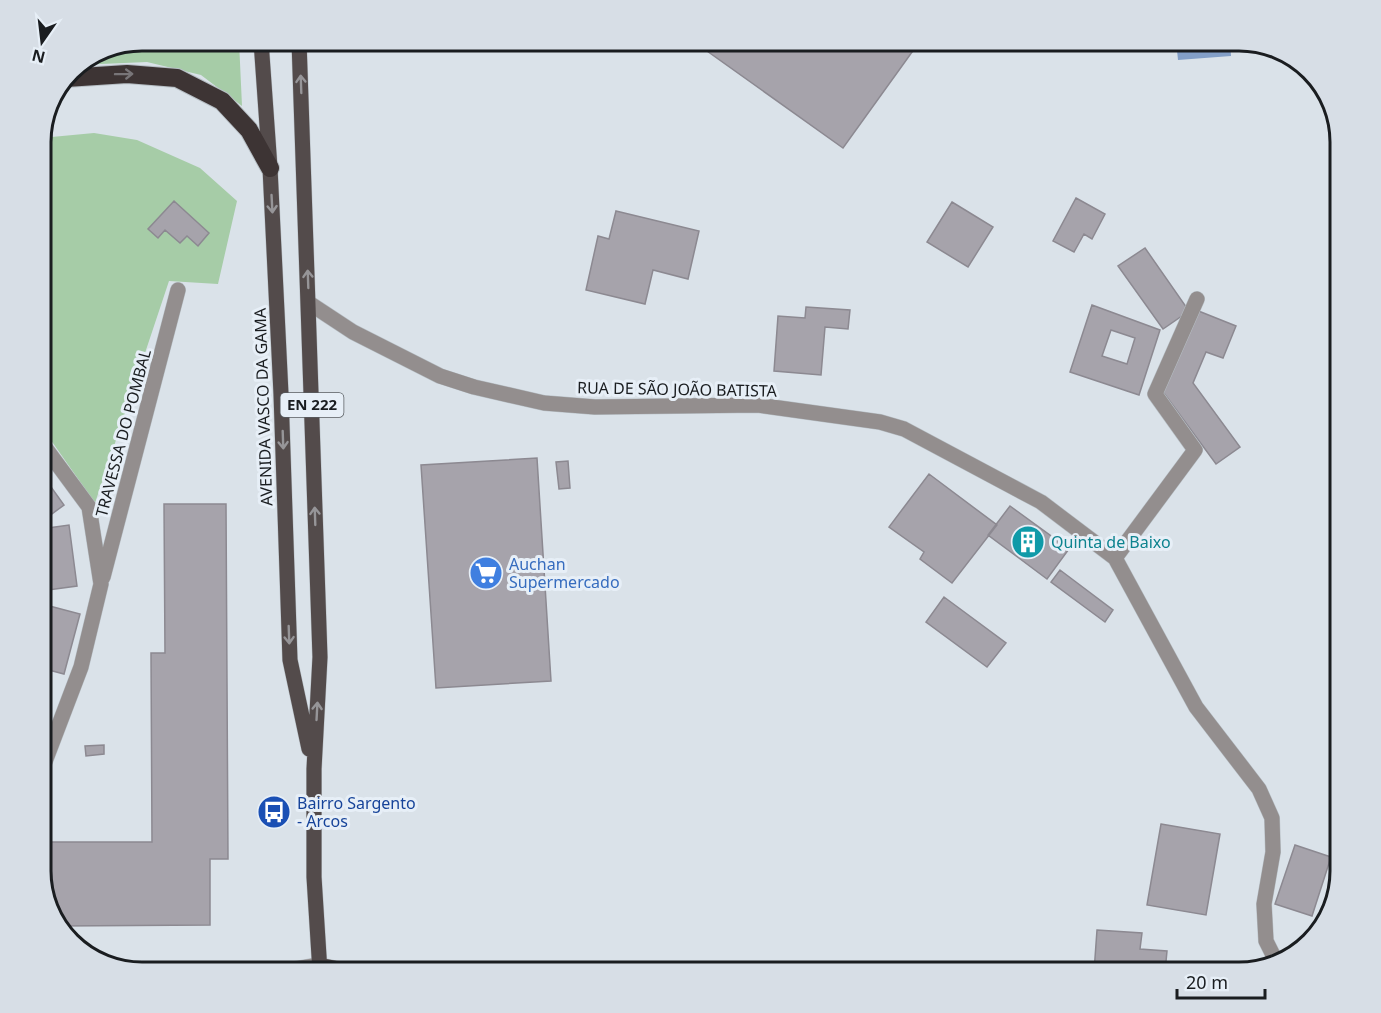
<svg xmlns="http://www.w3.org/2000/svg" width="1381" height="1013" font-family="'Noto Sans',sans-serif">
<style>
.green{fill:#a6cca7}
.water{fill:#839fc7}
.building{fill:#a6a3ab;stroke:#8c8991;stroke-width:1.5;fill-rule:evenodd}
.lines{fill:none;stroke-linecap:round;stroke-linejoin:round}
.minor-casing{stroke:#b7bfc5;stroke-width:16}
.major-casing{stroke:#b7bfc5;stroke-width:16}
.highway-casing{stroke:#b7bfc5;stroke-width:20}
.minor{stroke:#938e8e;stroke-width:15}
.major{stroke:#534b4b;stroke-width:15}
.highway{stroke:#3d3434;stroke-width:18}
.oneway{stroke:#787578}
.oneway2{stroke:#969598}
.labels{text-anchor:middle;stroke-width:6;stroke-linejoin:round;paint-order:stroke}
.shield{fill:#e7eff7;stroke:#585c60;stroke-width:1.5}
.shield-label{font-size:15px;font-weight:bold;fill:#1a1d20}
.street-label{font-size:16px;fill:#1a1d20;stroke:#e7eff7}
.culture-label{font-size:16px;fill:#0d838f;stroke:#e7eff7;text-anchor:start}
.shop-label{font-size:16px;fill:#366cbe;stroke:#e7eff7;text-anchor:start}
.transit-label{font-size:16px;fill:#164399;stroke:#e7eff7;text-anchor:start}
.rim{fill:none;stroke:#1a1d20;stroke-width:3}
</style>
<rect width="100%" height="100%" fill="#dae2e9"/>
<path class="green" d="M142,41H239L242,106L201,75L147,62L78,65Z
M94,133L137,140L200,168L237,201L218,284L169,281L95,503L41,426V138Z"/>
<path class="water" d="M1176,41H1230L1231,56L1178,60Z"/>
<path class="building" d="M693,41H920L843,148Z
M1076,198L1105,214L1092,239L1084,234L1074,252L1053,241Z
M174,201L209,233L198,246L187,236L180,243L165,230L158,238L148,229Z
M952,202L993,227L968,267L927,242Z
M616,211L699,231L688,279L653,270L645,304L586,290L598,236L609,239Z
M1145,248L1189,311L1163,329L1118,266Z
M1092,305L1160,330L1139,395L1070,372ZM1111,330L1135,338L1127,364L1102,356Z
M806,307L850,310L848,329L825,327L821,375L774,371L778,316L805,318Z
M1196,310L1236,326L1223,358L1206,352L1193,383L1240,447L1216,464L1163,392Z
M537,458L551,681L436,688L421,465Z
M568,461L570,488L559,489L556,462Z
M41,473L64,505L41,522Z
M929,474L997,525L952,583L920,559L924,552L889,527Z
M164,504H226L228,859H210V925L59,926L51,916L42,881L41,842H152L151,653H165Z
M1010,506L1069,549L1047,579L988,535Z
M69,525L77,586L41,591V529Z
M1060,570L1113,610L1105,622L1051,582Z
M944,597L1006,643L987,667L926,622Z
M42,604L80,614L64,674L41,668Z
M104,745V754L86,756L85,746Z
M1161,824L1220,834L1206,915L1147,905Z
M1295,845L1331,857L1312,916L1275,904Z
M1097,930L1142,933L1140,949L1167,951L1165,972H1094Z"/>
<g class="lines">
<g class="minor-casing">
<path id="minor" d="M309,303L353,332L440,376L474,387L544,403L595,407L758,405L880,422L904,429L1041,502L1115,558L1196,707L1259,789L1272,818L1273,852L1264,904L1266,941L1277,963
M1115,558L1195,450L1155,394L1197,299
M103,577L178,290
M41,772L81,667L101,584L89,507L41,442
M278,972L319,965"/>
</g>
<g class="major-casing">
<path id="major" d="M261,41L270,168L281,394L290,660L309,749
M299,41L320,657L314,769V877L320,972
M319,965L354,972"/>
</g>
<g class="highway-casing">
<path id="highway" d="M66,78L127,74L177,78L222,101L249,130L270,168"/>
</g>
<use href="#minor" class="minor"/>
<use href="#major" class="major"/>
<use href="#highway" class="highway"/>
</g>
<defs><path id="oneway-shaft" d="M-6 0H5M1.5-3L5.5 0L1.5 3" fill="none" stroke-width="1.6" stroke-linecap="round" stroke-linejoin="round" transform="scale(1.5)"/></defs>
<use class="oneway" href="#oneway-shaft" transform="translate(124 74) rotate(-1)"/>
<g class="oneway2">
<use href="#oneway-shaft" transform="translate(301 84) rotate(-92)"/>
<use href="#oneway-shaft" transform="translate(272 204) rotate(87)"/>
<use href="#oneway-shaft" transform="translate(308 279) rotate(-92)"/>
<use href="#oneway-shaft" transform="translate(283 440) rotate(88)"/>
<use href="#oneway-shaft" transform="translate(315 516) rotate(-92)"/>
<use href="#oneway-shaft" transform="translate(289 635) rotate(88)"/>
<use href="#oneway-shaft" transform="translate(317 711) rotate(-87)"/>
</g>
<defs>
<g id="building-disc" transform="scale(1.725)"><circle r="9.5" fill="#0f9aa8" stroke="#e7eff7"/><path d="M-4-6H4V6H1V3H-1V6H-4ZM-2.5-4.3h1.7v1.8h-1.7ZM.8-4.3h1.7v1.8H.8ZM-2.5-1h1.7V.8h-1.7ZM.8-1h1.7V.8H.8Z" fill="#fff"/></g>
<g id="supermarket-disc" transform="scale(1.725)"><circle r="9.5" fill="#3f7fe0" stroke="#e7eff7"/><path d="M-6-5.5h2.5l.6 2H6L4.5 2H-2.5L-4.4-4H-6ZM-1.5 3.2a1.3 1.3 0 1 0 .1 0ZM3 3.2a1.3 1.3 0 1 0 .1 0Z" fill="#fff"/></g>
<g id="bus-disc" transform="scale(1.725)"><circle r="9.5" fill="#1a4fb4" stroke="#e7eff7"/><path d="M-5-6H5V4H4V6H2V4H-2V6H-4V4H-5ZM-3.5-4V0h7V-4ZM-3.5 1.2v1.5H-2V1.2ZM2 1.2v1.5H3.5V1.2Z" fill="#fff"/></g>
</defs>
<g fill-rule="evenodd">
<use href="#building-disc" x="1028" y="542"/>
<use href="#supermarket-disc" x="486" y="573"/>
<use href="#bus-disc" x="274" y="812"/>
</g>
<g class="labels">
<rect class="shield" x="280.5" y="393" width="63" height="24" rx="4.5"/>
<g class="shield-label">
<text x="312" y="410">EN 222</text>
</g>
<g class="street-label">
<text transform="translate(677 389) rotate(1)" y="6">RUA DE SÃO JOÃO BATISTA</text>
<text transform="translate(263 407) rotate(-92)" y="6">AVENIDA VASCO DA GAMA</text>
<text transform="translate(123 433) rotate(-75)" y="6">TRAVESSA DO POMBAL</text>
</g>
<g class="culture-label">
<text x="1051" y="548">Quinta de Baixo</text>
</g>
<g class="shop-label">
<text x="509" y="570">Auchan<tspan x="509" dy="18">Supermercado</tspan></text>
</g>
<g class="transit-label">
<text x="297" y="809">Bairro Sargento<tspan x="297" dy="18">- Arcos</tspan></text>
</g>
</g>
<path d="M0 0H1381V1013H0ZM142 51H1239A91 91 0 0 1 1330 142V871A91 91 0 0 1 1239 962H142A91 91 0 0 1 51 871V142A91 91 0 0 1 142 51Z" fill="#d7dee6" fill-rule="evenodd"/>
<path class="rim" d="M142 51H1239A91 91 0 0 1 1330 142V871A91 91 0 0 1 1239 962H142A91 91 0 0 1 51 871V142A91 91 0 0 1 142 51Z"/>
<g transform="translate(42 42) rotate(194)" stroke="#e7eff7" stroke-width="4.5" paint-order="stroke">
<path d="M0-4.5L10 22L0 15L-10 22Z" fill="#1a1d20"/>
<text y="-9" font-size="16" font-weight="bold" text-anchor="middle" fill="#1a1d20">N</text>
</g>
<path d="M1177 989v9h88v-9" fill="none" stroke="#1a1d20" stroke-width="3"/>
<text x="1186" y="989" font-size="18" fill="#1a1d20" stroke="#e7eff7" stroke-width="4.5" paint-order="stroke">20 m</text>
</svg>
